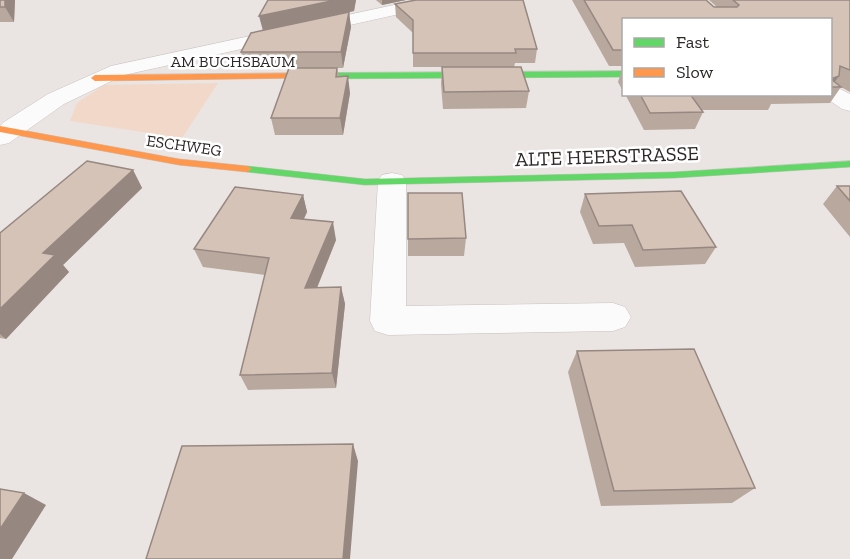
<svg xmlns="http://www.w3.org/2000/svg" width="850" height="559" font-family="'Zilla Slab',serif">
<style>
.green{fill:#f2d8c9}
.lines{fill:none;stroke-linecap:round;stroke-linejoin:round}
.street-casing{stroke:#c7c3c0;stroke-width:1}
.fast-casing{stroke:#c7c3c0;stroke-width:1}
.slow-casing{stroke:#c7c3c0;stroke-width:1}
.street{fill:#fcfbfb;fill-rule:evenodd}
.fast{fill:#63d668;fill-rule:evenodd}
.slow{fill:#ff974d;fill-rule:evenodd}
.wall{fill:#b8a89e}
.shaded-wall{fill:#968881}
.building{fill:#d6c3b8;stroke:#968881;stroke-width:1.5}
.labels{text-anchor:middle;stroke-width:5;stroke-linejoin:round;paint-order:stroke}
.far-street-label{font-size:16px;fill:#2c2826;stroke:#fff}
.street-label{font-size:20px;fill:#2c2826;stroke:#fff}
</style>
<rect width="100%" height="100%" fill="#eae5e2"/>
<path class="green" d="M218,83L182,138L70,121L77,103L104,85Z"/>
<g class="lines">
<g class="street-casing">
<path id="street" d="M417,0H448L440,5L124,75L64,104L9,143L0,145V126L4,122L48,94L111,66Z
M830,84L850,94V111L842,109L822,95L830,94Z
M392,173L402,175L406,181V306L613,303L625,307L631,317L625,327L613,331L388,335L375,331L370,321L378,181L382,175Z"/>
</g>
<g class="fast-casing">
<path id="fast" d="M624,71V77L299,79L295,76L299,73Z
M850,161V167L674,178L365,185L247,172L242,169L247,166L365,179L674,172Z"/>
</g>
<g class="slow-casing">
<path id="slow" d="M299,73L303,76L302,78L95,81L91,78L95,75Z
M0,126L179,159L247,166L252,169L247,172L179,165L0,132Z"/>
</g>
<use href="#street" class="street"/>
<use href="#fast" class="fast"/>
<use href="#slow" class="slow"/>
</g>
<path class="wall" d="M0,0H15L14,22H0Z
M268,0H356L354,11L349,12L351,27L343,68H245L241,52L263,30Z
M376,0H406L382,5Z
M572,0H706L714,7H717L709,0H850V92L841,87L830,103L771,104L768,110H702L703,112L695,129L644,130L625,94H831V20H624V93L618,82L623,66H609Z
M395,4L537,49L535,63H515L514,67H413V33L396,17Z
M442,67L529,91L526,108L443,109L441,84Z
M337,68L339,76L350,93L343,135H275L271,118Z
M133,170L142,188L63,265L69,272L6,339L0,338V233Z
M837,186H850V237L823,204Z
M585,194L716,247L705,264L635,267L624,243L593,244L580,212Z
M303,195L307,212L304,219L336,240L317,288L341,287L345,304L336,388L248,390L240,375L265,275L203,267L194,249Z
M466,238L464,256H408V239Z
M577,351L755,488L732,503L601,506L568,372Z"/>
<path class="shaded-wall" d="M5,0H15L14,22L5,7Z
M336,0H356L354,11L349,12L351,27L343,68L341,52L263,31L259,16Z
M382,0H406L382,5Z
M348,76L350,93L343,135L340,118Z
M839,76L831,87V79Z
M133,170L142,188L63,265L69,272L6,339L0,334V310L43,253Z
M303,195L307,212L296,235L291,218Z
M333,222L336,240L310,305L305,288Z
M341,287L345,304L336,388L332,373Z
M353,444L358,461L350,559H343Z
M24,493L46,505L12,559H0V529Z"/>
<path class="building" d="M0,0H5V7H0Z
M268,0H336L259,16Z
M416,0H523L537,49H515L516,53H413V20L395,4Z
M584,0H706L714,7H737L739,5L733,0H850V70L840,66L839,76L831,79V20H624V50H613Z
M349,12L341,52H241L251,33Z
M442,67H521L529,91L444,92Z
M289,68H337L336,77L348,76L340,118H271Z
M831,79L841,87H831Z
M640,94H690L703,112L650,113Z
M87,161L133,170L43,253L55,255L0,309V233Z
M837,186H850V201Z
M235,187L303,195L291,218L333,222L305,288L341,287L332,373L240,375L269,258L194,249Z
M681,191L716,247L643,250L632,225L599,226L585,194Z
M408,193H462L466,238L408,239Z
M694,349L755,488L614,491L577,351Z
M353,444L343,559H146L182,446Z
M0,489L24,493L0,529Z"/>
<g class="labels">
<g class="far-street-label">
<text x="233" y="67">AM BUCHSBAUM</text>
<text transform="translate(184 145) rotate(8)" y="6">ESCHWEG</text>
</g>
<g class="street-label">
<text transform="translate(607 156) rotate(-2)" y="7">ALTE HEERSTRASSE</text>
</g>
</g>
<rect x="622" y="18" width="210" height="78" fill="#ffffff" stroke="#aba9a8" stroke-width="1.5"/>
<rect x="634" y="38" width="30" height="9" fill="#63d668" stroke="#aba9a8" stroke-width="1.5"/>
<text x="676" y="48" font-size="18" fill="#2c2826">Fast</text>
<rect x="634" y="68" width="30" height="9" fill="#ff974d" stroke="#aba9a8" stroke-width="1.5"/>
<text x="676" y="78" font-size="18" fill="#2c2826">Slow</text>
</svg>
